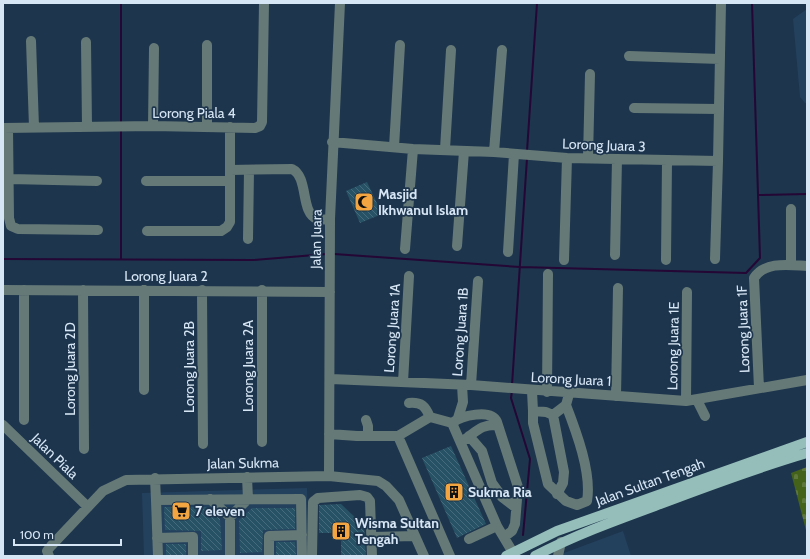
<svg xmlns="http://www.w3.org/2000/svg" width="810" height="559" font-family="Cabin,sans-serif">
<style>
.built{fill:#23405d}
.cemetery{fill:url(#cemetery-stones)}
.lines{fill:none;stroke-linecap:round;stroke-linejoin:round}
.stream{stroke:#240735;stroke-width:2}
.building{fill:url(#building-back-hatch)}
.minor{stroke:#657977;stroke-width:10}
.major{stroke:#95beba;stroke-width:10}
.labels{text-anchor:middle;stroke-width:3.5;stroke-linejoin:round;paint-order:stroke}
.street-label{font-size:14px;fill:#d7e6f5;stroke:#1d354d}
.poi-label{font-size:14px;font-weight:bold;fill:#d7e6f5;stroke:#1d354d;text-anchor:start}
</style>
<defs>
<pattern id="cemetery-stones" width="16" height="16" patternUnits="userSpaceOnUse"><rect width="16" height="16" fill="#446219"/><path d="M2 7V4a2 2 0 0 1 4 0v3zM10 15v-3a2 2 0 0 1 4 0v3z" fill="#5e783b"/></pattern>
<pattern id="building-back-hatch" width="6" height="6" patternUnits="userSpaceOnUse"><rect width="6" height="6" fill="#275265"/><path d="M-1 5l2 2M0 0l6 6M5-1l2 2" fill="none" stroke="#466b7c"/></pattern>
</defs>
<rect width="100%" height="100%" fill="#1d354d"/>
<path class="built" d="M807,9V103H805L800,97L793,19Z
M307,488L309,556H144L142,493Z
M623,531L631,556H557L564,553Z"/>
<path class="cemetery" d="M807,467V534L791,473Z"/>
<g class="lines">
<path class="stream" d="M121,124V3
M527,151L537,3
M758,195L807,194
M334,254L520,267L746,273L760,258L752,3
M3,259L253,260L327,254
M121,259V130
M512,385L527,158
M512,391L511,398L530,459L523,535"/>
</g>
<path class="building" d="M367,182L382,214L360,223L346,191Z
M451,446L486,524L457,538L422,458Z
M341,504L364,526L366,556H341V541L333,533H319V505Z
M164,507H206L220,519L222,550L201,551V531L165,530Z
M252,508H295V529L263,530L262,552L240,553L239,520Z
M276,542H295L296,556H276Z
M166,544H186V556H166Z"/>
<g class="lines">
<path class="minor" d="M31,41L34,127
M86,42L87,127
M629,56L720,59
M634,108L719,109
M153,126L154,48
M207,127V45
M3,128L153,126L255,128L260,126L262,122L264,3
M8,128L9,218L11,226L18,229L98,230
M332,142L413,149L494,152L567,158L718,161L721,3
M394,147L400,45
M445,149L451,50
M494,152L502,50
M588,158L590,74
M230,170L292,169C309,177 300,213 317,219C321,220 326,219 330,219
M10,179L97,181
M146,181H230
M791,209V265
M147,231H221L227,227L230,222V127
M248,239L249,170
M457,246L464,151
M405,249L413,149
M508,252L514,154
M615,255L617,159
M715,259L718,161
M564,260L567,158
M666,260L667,161
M3,290L330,292
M83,290L84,449
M202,290L203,444
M331,379L471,385L686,401L807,380
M403,382L409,276
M471,385L478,281
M759,388L754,278C765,261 789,265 807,266
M144,390V290
M532,391L533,411
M547,392L548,274
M616,396L618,288
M697,400L705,416
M686,401L687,292
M409,403C422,402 425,406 430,417
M566,405C576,431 592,473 587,501L577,505L566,501L548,484L533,423V411L546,412L553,415L566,405L569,394
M553,415L564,472L563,483L557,494
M458,418L463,402L462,385
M24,420V290
M366,420L368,426V436
M452,423C461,416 491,408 497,422L518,487L515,524L512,531L504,537
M3,425L88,507
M329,434L357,436H398L430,417L452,423L497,526L515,556
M398,436L450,556
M469,436L482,451L492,483L502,497L515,507
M464,440C476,432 481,424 497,425
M262,442V290
M329,476L330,219L340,3
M155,478L156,500
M210,499L230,517
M372,537L415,536
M157,538L193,537V556
M469,539L497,526
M49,556L47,551L51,546L103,491L126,480L329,476L378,481L386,486L399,500L424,556
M158,556L156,500L301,499L302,556
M230,556V517L248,499L247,477
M269,556V536L302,535
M312,556L313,502L318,498L360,495L367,497L370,501L372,556
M558,556L561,542"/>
<path class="major" d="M506,556L557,531L807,442
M535,556C573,536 614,521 655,506C705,487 756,468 807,453"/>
</g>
<defs>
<g id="mosque-square" transform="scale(1)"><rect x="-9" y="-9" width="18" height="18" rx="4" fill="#f2a541" stroke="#1d354d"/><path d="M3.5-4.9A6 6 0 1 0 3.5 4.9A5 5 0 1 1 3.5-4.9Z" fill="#111"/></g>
<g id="building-square" transform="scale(1)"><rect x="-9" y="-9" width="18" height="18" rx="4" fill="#f2a541" stroke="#1d354d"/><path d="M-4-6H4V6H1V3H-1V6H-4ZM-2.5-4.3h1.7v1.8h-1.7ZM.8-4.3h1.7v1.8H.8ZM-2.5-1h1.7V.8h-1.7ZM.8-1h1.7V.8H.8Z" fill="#111"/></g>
<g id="supermarket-square" transform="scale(1)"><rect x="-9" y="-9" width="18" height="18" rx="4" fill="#f2a541" stroke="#1d354d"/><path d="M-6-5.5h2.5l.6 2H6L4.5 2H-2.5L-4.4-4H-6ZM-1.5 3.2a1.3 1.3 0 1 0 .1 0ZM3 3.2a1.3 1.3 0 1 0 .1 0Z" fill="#111"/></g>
</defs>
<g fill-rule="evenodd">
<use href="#mosque-square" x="364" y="202"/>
<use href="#building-square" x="454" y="492"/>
<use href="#supermarket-square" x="181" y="511"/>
<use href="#building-square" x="341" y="531"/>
</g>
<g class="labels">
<g class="street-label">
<text x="194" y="118">Lorong Piala 4</text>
<text transform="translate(604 145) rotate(2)" y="5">Lorong Juara 3</text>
<text transform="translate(316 239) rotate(-89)" y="5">Jalan Juara</text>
<text x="166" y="281">Lorong Juara 2</text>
<text transform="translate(392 328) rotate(-86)" y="5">Lorong Juara 1A</text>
<text transform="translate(743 329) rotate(-92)" y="5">Lorong Juara 1F</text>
<text transform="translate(460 332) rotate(-86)" y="5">Lorong Juara 1B</text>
<text transform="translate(673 346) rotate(-89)" y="5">Lorong Juara 1E</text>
<text transform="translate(248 366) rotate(-90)" y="5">Lorong Juara 2A</text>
<text transform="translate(189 367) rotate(-90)" y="5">Lorong Juara 2B</text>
<text transform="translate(70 369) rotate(-90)" y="5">Lorong Juara 2D</text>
<text transform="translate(571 379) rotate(3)" y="5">Lorong Juara 1</text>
<text transform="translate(55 456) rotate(44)" y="5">Jalan Piala</text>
<text transform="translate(243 463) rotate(-1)" y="5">Jalan Sukma</text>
<text transform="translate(650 482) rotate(-20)" y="5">Jalan Sultan Tengah</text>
</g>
<g class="poi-label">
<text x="378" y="199">Masjid<tspan x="378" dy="16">Ikhwanul Islam</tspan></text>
<text x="468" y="497">Sukma Ria</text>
<text x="195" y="516">7 eleven</text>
<text x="355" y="528">Wisma Sultan<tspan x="355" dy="16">Tengah</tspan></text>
</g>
</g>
<rect width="810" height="559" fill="none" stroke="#d7e6f5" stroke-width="8"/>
<path d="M14 539v6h107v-6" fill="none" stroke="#d7e6f5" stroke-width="2"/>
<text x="20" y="539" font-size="12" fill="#d7e6f5" stroke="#1d354d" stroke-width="3" paint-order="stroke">100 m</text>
</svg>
